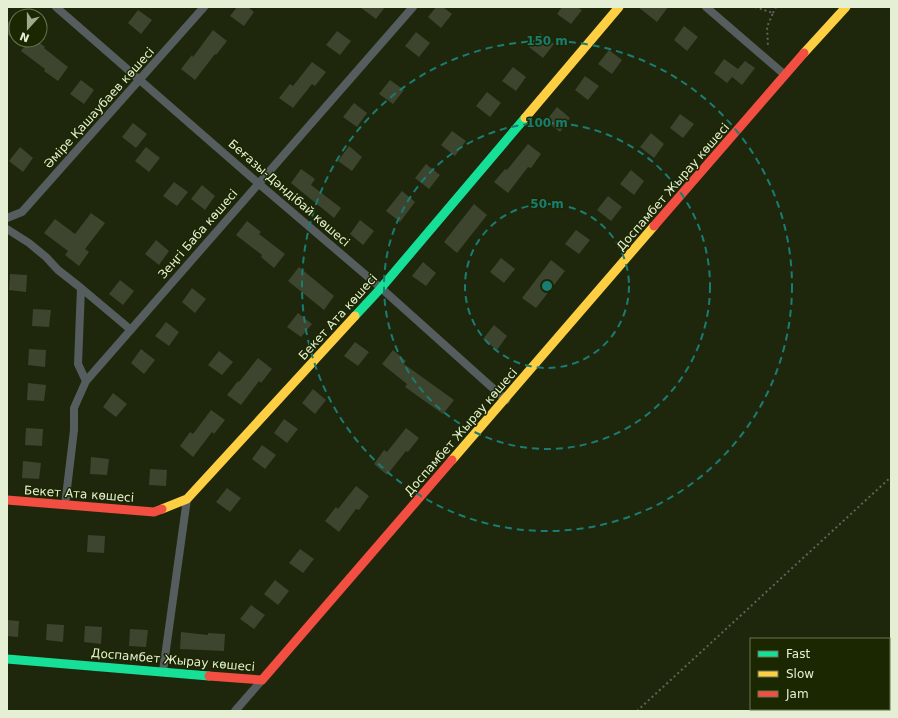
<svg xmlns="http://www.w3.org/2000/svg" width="898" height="718" font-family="'DejaVu Sans',sans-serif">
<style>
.building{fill:#3d452e}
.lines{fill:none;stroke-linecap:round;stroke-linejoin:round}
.path{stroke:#5e645e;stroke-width:2;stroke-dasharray:2 3;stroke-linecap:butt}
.street{stroke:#565d5e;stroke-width:8}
.fast{stroke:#16e098;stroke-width:9}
.slow{stroke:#ffcf43;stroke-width:9}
.jam{stroke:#f24e42;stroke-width:9}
.ring{fill:none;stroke:#1a7c73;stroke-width:2;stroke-dasharray:7 5}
.labels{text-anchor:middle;stroke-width:3;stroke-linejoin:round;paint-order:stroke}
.street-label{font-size:12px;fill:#e4efd4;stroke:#1b2701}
.centre{fill:#1a7c73;stroke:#1b2701;stroke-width:2}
.ring-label{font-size:12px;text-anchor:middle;font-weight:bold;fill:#1a7c73;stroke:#1b2701;stroke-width:3;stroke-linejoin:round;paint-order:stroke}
</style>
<rect width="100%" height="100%" fill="#1e270b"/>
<path class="building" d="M237,7H248L254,12L244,26L230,16Z
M360,7H385L376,19Z
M436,7H443L452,14L441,28L428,17Z
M562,7H577L582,10L571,24L557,14Z
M638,7H668L657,22Z
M138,10L152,20L141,34L128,23Z
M16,12V40H36L45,47L44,48L68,67L58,81L44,71L45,69L21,51L24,47L7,34V24Z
M684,26L698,37L687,51L674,40Z
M213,30L227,41L216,55L215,54L195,80L181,69L192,55L193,57Z
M337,31L351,41L340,55L326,45Z
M416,32L430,43L419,57L405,46Z
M540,33L554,44L543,58L529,47Z
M609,50L622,60L612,74L598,64Z
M724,59L738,69L745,61L755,68L742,85L732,77L727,83L714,73Z
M312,62L326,72L315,86L312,84L293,108L279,98L290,84L293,86Z
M513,67L526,77L516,91L502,81Z
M585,76L599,86L588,100L575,90Z
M81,80L94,90L84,104L70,94Z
M390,80L404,90L393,104L379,94Z
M487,92L501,103L490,117L476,106Z
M354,103L367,113L357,127L343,117Z
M557,107L570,118L560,132L546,121Z
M680,114L694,124L683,138L670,128Z
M133,123L147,134L136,148L122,137Z
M452,131L466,141L455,156L441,145Z
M651,133L664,144L654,158L640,147Z
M528,144L541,154L531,168L528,167L508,193L494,182L505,169L507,170Z
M349,146L362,157L352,171L338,161Z
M20,147L33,158L23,172L9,161Z
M146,147L160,158L149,172L135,161Z
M426,164L440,175L429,189L415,178Z
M301,169L315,179L311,185L341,208L334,218L291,183Z
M631,170L644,181L634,195L620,184Z
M174,182L188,192L177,206L163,196Z
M202,185L215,196L205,210L191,199Z
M402,191L415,202L400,222L386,211Z
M608,196L622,207L611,221L597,210Z
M474,204L487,215L457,253L444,242Z
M91,213L105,223L85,249L89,252L79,266L65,255L68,251L44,233L55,219L75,234Z
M360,220L374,231L363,245L350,234Z
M247,221L261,232L259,234L285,254L274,268L261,257L262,255L236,235Z
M576,230L590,240L579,254L565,244Z
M156,240L169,251L159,265L145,254Z
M501,258L515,269L504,283L490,272Z
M551,260L565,271L536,308L522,298Z
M423,262L436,273L426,286L412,276Z
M299,267L334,296L324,310L288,281Z
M10,274L27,275L26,292L9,290Z
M120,280L134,291L123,305L109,294Z
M192,288L206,299L195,313L182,302Z
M33,309L51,310L49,327L32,326Z
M298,313L312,324L301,337L287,327Z
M166,322L179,332L169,346L155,336Z
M494,325L507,336L497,350L483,339Z
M355,342L369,352L358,366L344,356Z
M29,349L46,350L45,367L28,365Z
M141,349L155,360L144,374L131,363Z
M393,350L406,361L404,364L454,400L443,414L405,387L407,384L382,364Z
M219,351L233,362L222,375L208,365Z
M258,358L272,369L261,383L259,381L241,405L227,395L238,381L239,382Z
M28,383L46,385L44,401L27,400Z
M313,389L326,400L315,414L302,403Z
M113,393L127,404L116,417L103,407Z
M211,410L225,420L214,434L212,432L193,457L180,446L190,432L193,434Z
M284,419L298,429L287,443L274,433Z
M26,428L43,429L42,446L25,445Z
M406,428L419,438L408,452L406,451L387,475L374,464L384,450L387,452Z
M262,445L276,455L265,469L252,459Z
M91,457L109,459L107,475L90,474Z
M23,461L41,463L39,479L22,478Z
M150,469L167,470L166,486L149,485Z
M356,486L369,496L359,510L356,509L339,532L325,521L336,507L338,509Z
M227,488L241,498L230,512L216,502Z
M88,535L105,536L104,553L87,552Z
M300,549L314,559L303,573L289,563Z
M275,580L289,591L278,605L264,594Z
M251,605L265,615L254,629L240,619Z
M7,620L19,621L18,637L7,636Z
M47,624L64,625L63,642L46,640Z
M85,626L102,627L101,644L84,642Z
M130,629L148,630L146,647L129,646Z
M181,632L208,635V633L225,634L224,651L180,649Z"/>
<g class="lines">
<path class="path" d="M755,7L773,13L767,27L768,47
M773,13L776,7
M637,711L891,477"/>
<path class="street" d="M56,7L258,183L381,288L506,400
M706,7L785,75
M7,218L22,212L204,7
M7,229L29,243L46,257L58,270L81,288L78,364L86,381
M81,288L131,330
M65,505L74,430V408L86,381L413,7
M163,671L187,499
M235,711L262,680"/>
<path class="fast" d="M355,316L381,288L525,118
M7,659L209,676"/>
<path class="slow" d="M804,53L846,7
M525,118L619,7
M452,460L654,226
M162,509L187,499L355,316"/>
<path class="jam" d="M654,226L804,53
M7,500L154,512L162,509
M209,676L262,680L452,460"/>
</g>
<g class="ring">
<circle cx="547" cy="286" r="82"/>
<circle cx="547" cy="286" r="163"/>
<circle cx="547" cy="286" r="245"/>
</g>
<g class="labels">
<g class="street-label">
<text transform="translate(99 108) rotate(-48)" y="4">Әміре Қашаубаев көшесі</text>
<text transform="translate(673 187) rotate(-49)" y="4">Доспамбет Жырау көшесі</text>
<text transform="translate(289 193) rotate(41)" y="4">Беғазы-Дәндібай көшесі</text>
<text transform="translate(198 234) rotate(-49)" y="4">Зеңгі Баба көшесі</text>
<text transform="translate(338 317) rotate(-48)" y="4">Бекет Ата көшесі</text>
<text transform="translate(461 432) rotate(-49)" y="4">Доспамбет Жырау көшесі</text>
<text transform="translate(79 494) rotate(4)" y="4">Бекет Ата көшесі</text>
<text transform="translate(173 660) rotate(5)" y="4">Доспамбет Жырау көшесі</text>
</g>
</g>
<circle cx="547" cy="286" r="6" class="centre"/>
<g class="ring-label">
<text x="547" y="45">150 m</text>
<text x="547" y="127">100 m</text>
<text x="547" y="208">50 m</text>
</g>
<rect width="898" height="718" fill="none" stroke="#e4efd4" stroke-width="16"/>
<rect x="750" y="638" width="140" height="72" fill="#1b2701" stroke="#6b7755"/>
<rect x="758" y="651" width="20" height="6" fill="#16e098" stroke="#6b7755"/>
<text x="786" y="658" font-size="12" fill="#e4efd4">Fast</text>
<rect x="758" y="671" width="20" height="6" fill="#ffcf43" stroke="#6b7755"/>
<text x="786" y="678" font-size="12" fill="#e4efd4">Slow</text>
<rect x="758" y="691" width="20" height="6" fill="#f24e42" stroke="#6b7755"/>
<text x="786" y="698" font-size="12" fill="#e4efd4">Jam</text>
<g transform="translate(28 28) rotate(201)"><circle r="19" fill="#1b2701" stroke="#6b7755"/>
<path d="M0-3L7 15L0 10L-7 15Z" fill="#9fa98e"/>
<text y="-6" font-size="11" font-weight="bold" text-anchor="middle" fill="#e4efd4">N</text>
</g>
</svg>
